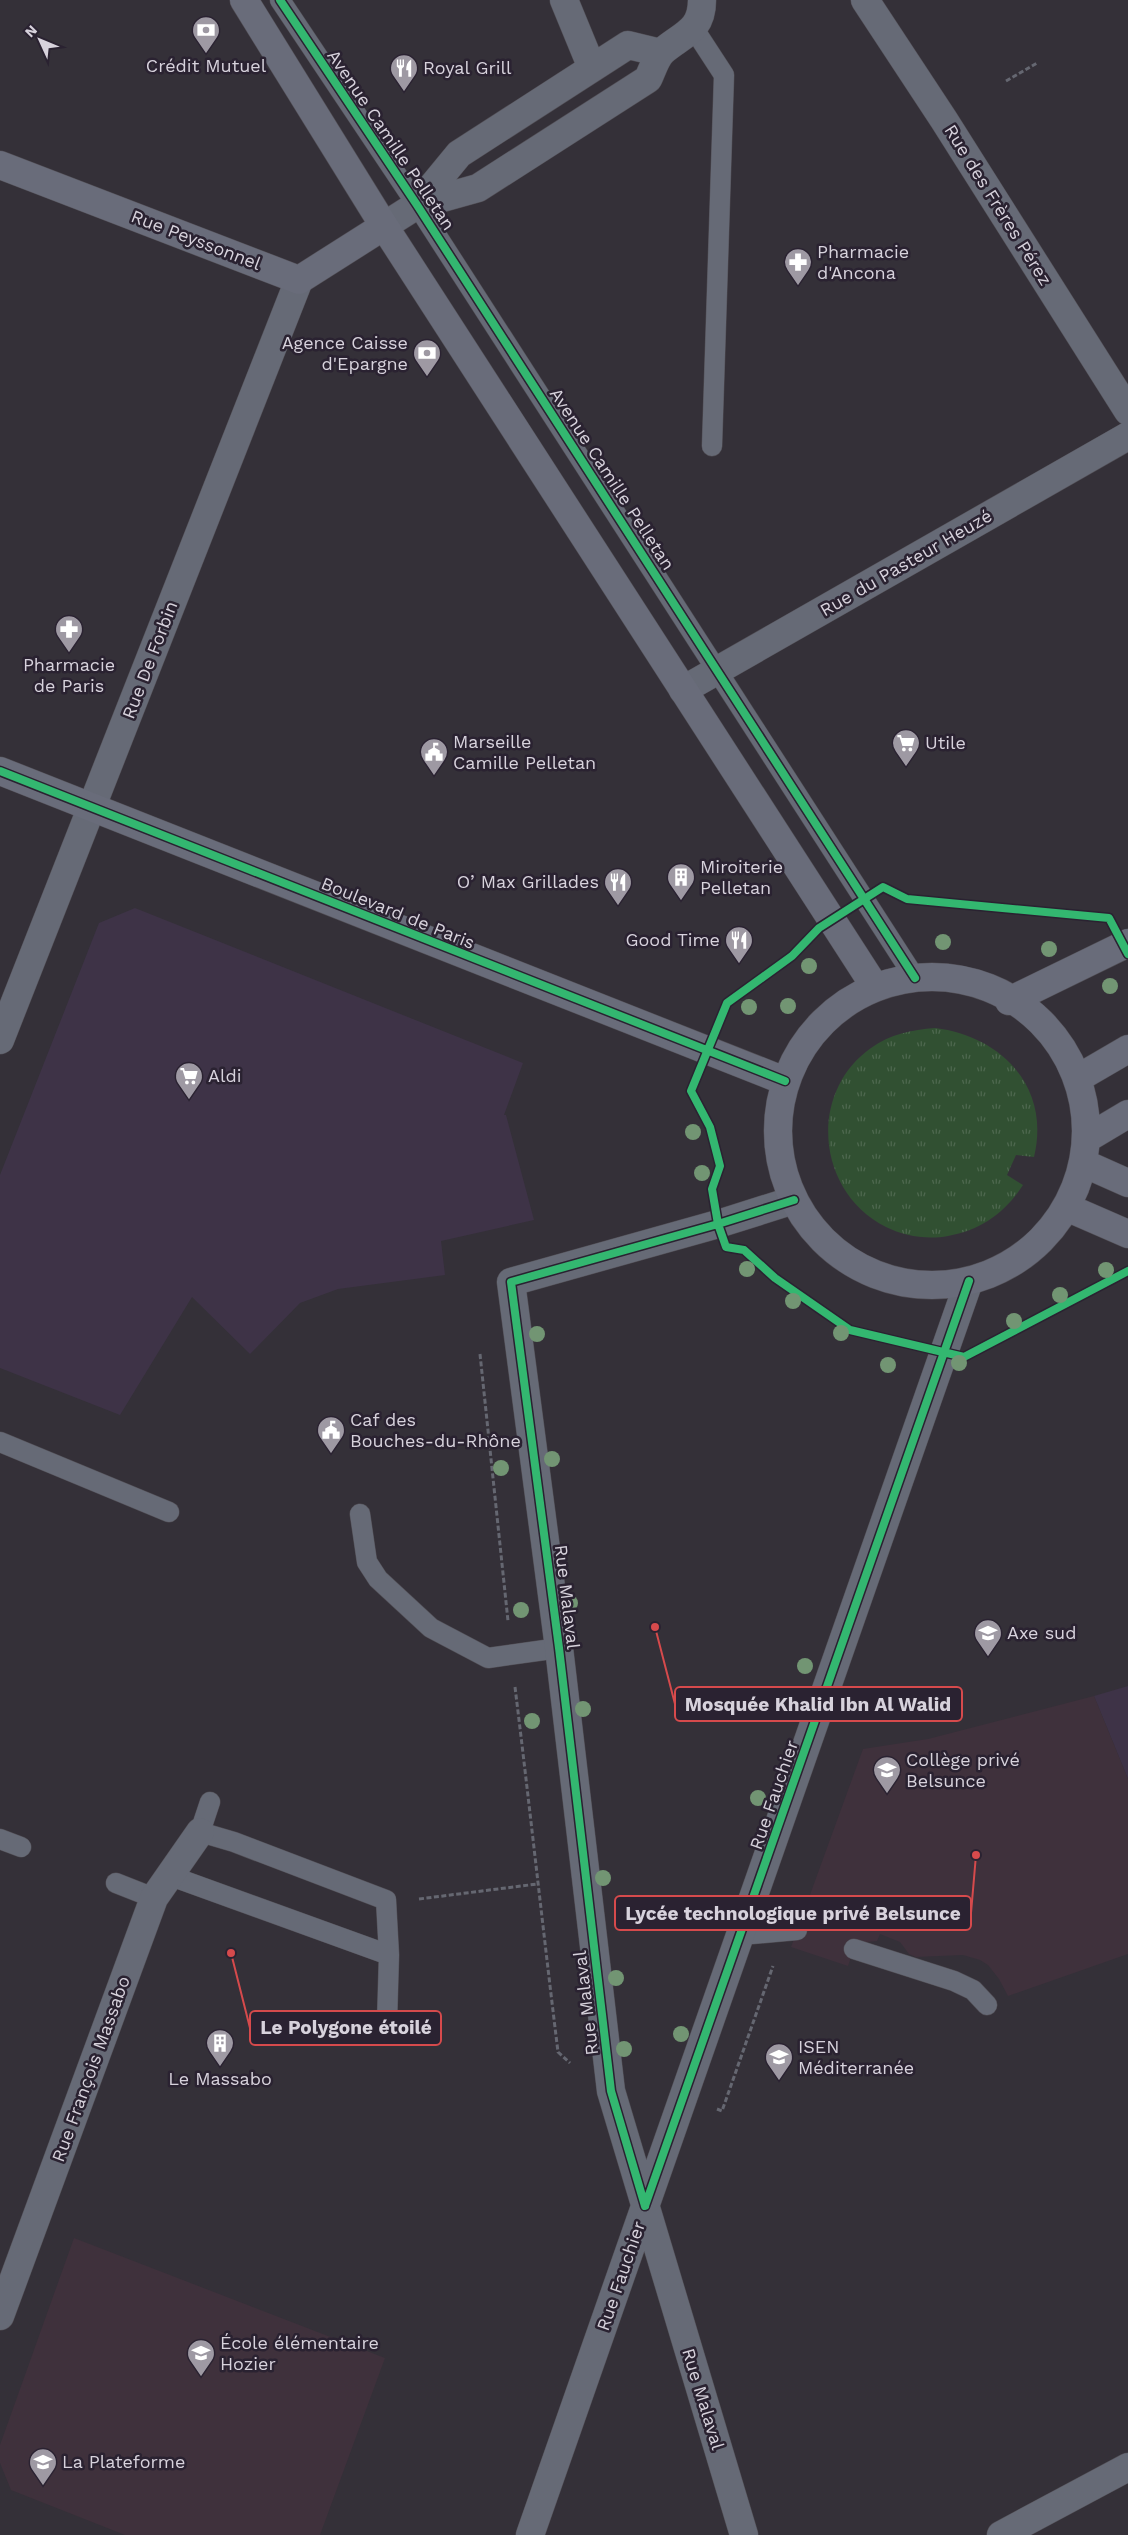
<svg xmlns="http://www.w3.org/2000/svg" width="1128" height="2535" font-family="'Work Sans',sans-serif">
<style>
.built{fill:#3e3347}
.education{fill:#3f313c}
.grass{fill:url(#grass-tufts)}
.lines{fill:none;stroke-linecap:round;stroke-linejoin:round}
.lane-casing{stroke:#514e55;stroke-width:21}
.street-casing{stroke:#514e55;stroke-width:29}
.secondary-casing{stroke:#514e55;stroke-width:29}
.path{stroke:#656771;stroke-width:3;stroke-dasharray:5 2.5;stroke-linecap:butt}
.lane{stroke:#666a76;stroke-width:20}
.street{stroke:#666a76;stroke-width:28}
.secondary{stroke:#696c7a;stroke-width:28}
.cycleway-casing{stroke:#2a2231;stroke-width:11}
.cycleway{stroke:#33b770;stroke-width:8}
.tree{fill:#729573}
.labels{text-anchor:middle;stroke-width:5;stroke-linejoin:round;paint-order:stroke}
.poi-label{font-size:18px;fill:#d7d2dc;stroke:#2a2231;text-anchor:start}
.street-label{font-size:18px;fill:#d7d2dc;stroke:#2a2231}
.leader{fill:none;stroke:#d64a4c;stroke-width:2}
.callout-dot{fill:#d64a4c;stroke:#2a2231;stroke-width:2}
.callout{fill:#2a2231;stroke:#d64a4c;stroke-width:2}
.callout-label{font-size:19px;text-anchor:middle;font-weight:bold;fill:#d7d2dc}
</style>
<defs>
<pattern id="grass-tufts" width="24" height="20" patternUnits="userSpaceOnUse" patternTransform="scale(1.25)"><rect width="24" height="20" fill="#315032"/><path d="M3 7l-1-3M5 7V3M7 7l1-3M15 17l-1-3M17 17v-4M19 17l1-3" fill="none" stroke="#4e684f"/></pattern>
</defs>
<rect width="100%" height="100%" fill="#343038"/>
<path class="built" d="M135,908L523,1063L504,1115H506L534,1220L441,1241L445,1275L338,1289L300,1303L250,1354L192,1297L120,1415L0,1368V1175L99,923Z
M1128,1686V1779L1094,1696Z"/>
<path class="education" d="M1094,1696L1128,1779V1954L1008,1996L999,1979L988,1965L980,1960L963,1955L916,1957L909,1954L900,1942L880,1934L877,1941L856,1943L848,1966L791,1947L863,1749L928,1739Z
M74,2238L385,2358L320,2535H125L11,2490L0,2463V2445Z"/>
<path class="grass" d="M935,1028C1001,1036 1051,1087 1034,1157L1016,1155L1007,1175L1023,1185C1005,1213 981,1230 948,1236C927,1240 904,1236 886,1227C817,1193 807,1093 871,1048C890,1034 912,1030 935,1028Z"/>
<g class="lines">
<g class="lane-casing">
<path id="lane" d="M280,0L417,205L915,978
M694,29L724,75L712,446
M0,1442L169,1512
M360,1514L367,1562L378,1579L431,1628L488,1658L559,1648
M210,1802L200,1832L234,1842L386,1900L389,1955L387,2022
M0,1839L21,1847
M168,1875L389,1955
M116,1883L154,1898
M741,1935L797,1930
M854,1949L954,1981L973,1990L987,2005"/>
</g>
<g class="street-casing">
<path id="street" d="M564,0L592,68
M865,0L944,120L1128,411
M417,205L478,188L648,79C652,71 656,57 663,51C683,34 702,31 702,0
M384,226L417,205L459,154L628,45L661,53
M683,690L1128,436
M0,1040L299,280
M0,2316L154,1898L200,1832
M530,2535L969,1281
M744,2535L611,2091L559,1648L511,1282L718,1224L794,1200
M1001,2535L1128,2467"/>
</g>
<g class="secondary-casing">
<path id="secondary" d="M244,0L384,226L875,987
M0,165L299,280L384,226
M0,771L785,1081
M778 1131a154 154 0 1 1 308 0a154 154 0 1 1-308 0Z
M1009,1001L1128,943
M1080,1077L1128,1049
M1086,1139L1128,1114
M1083,1163L1128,1183
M1066,1207L1128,1234"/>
</g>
<path class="path" d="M1006,81L1037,63
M727,1003L792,956L804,944
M480,1354L508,1621
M515,1687C530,1809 543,1930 558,2052L570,2063
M419,1899L537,1884
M717,2109L722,2111L773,1966"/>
<use href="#lane" class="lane"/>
<use href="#street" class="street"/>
<use href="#secondary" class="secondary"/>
<g class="cycleway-casing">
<path id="cycleway" d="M280,0L417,205L915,978
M0,771L785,1081
M1128,954L1109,918L907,899L883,887L819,928L792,956L727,1003L691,1091L710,1127L720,1166L712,1189L718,1224L726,1247L744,1250L775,1278L850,1330L964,1357L1128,1271
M645,2206L611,2091L559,1648L511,1282L718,1224L794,1200
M645,2206L969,1281"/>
</g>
<use href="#cycleway" class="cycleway"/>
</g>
<g class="tree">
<circle cx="943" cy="942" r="8"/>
<circle cx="1049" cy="949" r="8"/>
<circle cx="809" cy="966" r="8"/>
<circle cx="1110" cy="986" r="8"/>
<circle cx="788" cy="1006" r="8"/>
<circle cx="749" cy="1007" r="8"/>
<circle cx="693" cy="1132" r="8"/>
<circle cx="702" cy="1173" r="8"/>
<circle cx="747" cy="1269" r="8"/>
<circle cx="1106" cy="1270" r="8"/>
<circle cx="1060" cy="1295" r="8"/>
<circle cx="793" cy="1301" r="8"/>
<circle cx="1014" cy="1321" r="8"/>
<circle cx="841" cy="1333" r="8"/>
<circle cx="537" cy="1334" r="8"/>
<circle cx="959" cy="1363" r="8"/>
<circle cx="888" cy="1365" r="8"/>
<circle cx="552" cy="1459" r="8"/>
<circle cx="501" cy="1468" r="8"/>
<circle cx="570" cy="1603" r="8"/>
<circle cx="521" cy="1610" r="8"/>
<circle cx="805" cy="1666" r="8"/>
<circle cx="583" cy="1709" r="8"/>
<circle cx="532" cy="1721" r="8"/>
<circle cx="758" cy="1798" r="8"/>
<circle cx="603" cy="1878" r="8"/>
<circle cx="616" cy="1978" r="8"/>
<circle cx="681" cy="2034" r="8"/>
<circle cx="624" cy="2049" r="8"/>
</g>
<defs>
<g id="bank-pin" transform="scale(1.4375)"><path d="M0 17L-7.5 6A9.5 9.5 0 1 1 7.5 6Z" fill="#9e99a3" stroke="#2a2231"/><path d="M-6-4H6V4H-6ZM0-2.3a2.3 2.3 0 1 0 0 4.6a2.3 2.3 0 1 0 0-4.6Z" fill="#fff"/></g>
<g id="restaurant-pin" transform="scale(1.4375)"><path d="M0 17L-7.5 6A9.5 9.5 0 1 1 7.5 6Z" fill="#9e99a3" stroke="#2a2231"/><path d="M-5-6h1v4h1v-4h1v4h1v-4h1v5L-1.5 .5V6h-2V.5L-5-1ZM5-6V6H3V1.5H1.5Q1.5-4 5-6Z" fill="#fff"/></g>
<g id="pharmacy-pin" transform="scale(1.4375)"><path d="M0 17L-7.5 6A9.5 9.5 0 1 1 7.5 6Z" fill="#9e99a3" stroke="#2a2231"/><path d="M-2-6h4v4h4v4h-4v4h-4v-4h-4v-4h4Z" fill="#fff"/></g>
<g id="supermarket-pin" transform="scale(1.4375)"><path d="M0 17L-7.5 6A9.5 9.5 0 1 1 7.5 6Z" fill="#9e99a3" stroke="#2a2231"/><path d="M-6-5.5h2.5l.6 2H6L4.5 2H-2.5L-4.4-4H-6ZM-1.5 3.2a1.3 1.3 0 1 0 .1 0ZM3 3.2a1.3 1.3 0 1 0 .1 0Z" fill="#fff"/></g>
<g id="civic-pin" transform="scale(1.4375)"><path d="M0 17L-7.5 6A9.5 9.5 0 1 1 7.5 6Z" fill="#9e99a3" stroke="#2a2231"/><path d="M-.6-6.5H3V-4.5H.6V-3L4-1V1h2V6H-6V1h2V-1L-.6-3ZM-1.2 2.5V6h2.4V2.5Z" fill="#fff"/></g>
<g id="building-pin" transform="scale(1.4375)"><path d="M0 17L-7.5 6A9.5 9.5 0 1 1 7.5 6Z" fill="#9e99a3" stroke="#2a2231"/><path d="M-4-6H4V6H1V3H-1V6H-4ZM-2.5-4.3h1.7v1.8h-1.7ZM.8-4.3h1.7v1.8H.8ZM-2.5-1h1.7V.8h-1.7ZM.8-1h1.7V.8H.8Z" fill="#fff"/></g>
<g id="university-pin" transform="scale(1.4375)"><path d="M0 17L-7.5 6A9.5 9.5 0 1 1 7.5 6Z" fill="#9e99a3" stroke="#2a2231"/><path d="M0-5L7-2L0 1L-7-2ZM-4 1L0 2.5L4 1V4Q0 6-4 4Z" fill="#fff"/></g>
<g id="school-pin" transform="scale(1.4375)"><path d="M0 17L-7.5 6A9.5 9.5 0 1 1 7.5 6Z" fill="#9e99a3" stroke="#2a2231"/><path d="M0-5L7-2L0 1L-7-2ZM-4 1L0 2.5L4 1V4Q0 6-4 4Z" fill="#fff"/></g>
</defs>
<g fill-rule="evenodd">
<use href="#bank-pin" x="206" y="30"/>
<use href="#restaurant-pin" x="404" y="68"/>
<use href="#pharmacy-pin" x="798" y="262"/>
<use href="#bank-pin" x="427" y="353"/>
<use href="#pharmacy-pin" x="69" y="629"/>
<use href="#supermarket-pin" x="906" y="743"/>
<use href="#civic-pin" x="434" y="752"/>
<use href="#building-pin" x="681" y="877"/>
<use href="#restaurant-pin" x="618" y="882"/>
<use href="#restaurant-pin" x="739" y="940"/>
<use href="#supermarket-pin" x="189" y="1076"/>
<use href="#civic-pin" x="331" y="1430"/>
<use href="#university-pin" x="988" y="1633"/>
<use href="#school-pin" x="887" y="1770"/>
<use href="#building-pin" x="220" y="2043"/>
<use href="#university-pin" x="779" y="2057"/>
<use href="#school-pin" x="201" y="2353"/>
<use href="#university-pin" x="43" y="2462"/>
</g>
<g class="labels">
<g class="poi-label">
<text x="206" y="72" text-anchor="middle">Crédit Mutuel</text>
<text x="423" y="74">Royal Grill</text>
<text x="817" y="258">Pharmacie<tspan x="817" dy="21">d'Ancona</tspan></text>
<text x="408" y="349" text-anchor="end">Agence Caisse<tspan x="408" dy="21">d'Epargne</tspan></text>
<text x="69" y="671" text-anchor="middle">Pharmacie<tspan x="69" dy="21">de Paris</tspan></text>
<text x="453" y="748">Marseille<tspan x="453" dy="21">Camille Pelletan</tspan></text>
<text x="925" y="749">Utile</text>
<text x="700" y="873">Miroiterie<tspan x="700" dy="21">Pelletan</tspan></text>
<text x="599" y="888" text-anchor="end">O’ Max Grillades</text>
<text x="720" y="946" text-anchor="end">Good Time</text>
<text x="208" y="1082">Aldi</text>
<text x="350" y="1426">Caf des<tspan x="350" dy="21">Bouches-du-Rhône</tspan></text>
<text x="1007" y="1639">Axe sud</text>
<text x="906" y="1766">Collège privé<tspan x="906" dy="21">Belsunce</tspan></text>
<text x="798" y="2053">ISEN<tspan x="798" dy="21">Méditerranée</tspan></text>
<text x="220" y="2085" text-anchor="middle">Le Massabo</text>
<text x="220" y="2349">École élémentaire<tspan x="220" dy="21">Hozier</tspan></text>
<text x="62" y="2468">La Plateforme</text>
</g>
<g class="street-label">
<text transform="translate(391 140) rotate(56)" y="6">Avenue Camille Pelletan</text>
<text transform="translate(998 205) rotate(58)" y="6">Rue des Frères Pérez</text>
<text transform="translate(196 240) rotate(21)" y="6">Rue Peyssonnel</text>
<text transform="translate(612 479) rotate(57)" y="6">Avenue Camille Pelletan</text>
<text transform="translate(906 563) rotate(-30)" y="6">Rue du Pasteur Heuzé</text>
<text transform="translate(150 660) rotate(-69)" y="6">Rue De Forbin</text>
<text transform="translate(398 913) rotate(22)" y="6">Boulevard de Paris</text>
<text transform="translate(567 1597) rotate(83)" y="6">Rue Malaval</text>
<text transform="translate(774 1795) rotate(-71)" y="6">Rue Fauchier</text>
<text transform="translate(586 2003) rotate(-97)" y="6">Rue Malaval</text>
<text transform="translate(91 2069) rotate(-70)" y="6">Rue François Massabo</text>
<text transform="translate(621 2276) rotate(-71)" y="6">Rue Fauchier</text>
<text transform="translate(703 2399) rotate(73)" y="6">Rue Malaval</text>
</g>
</g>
<path class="leader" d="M655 1627L675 1704M976 1855L971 1913M231 1953L250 2028"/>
<g class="callout-dot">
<circle cx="655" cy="1627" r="5"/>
<circle cx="976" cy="1855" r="5"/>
<circle cx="231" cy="1953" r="5"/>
</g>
<g class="callout">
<rect x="675" y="1687" width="287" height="34" rx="5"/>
<rect x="615" y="1896" width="356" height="34" rx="5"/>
<rect x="250" y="2011" width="191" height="34" rx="5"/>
</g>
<g class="callout-label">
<text x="818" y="1711">Mosquée Khalid Ibn Al Walid</text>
<text x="793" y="1920">Lycée technologique privé Belsunce</text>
<text x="346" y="2034">Le Polygone étoilé</text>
</g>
<g transform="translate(40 40) rotate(314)" stroke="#2a2231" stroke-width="4" paint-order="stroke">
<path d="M0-4L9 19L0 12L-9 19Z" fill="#d7d2dc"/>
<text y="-8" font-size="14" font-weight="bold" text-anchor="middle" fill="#d7d2dc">N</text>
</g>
</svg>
